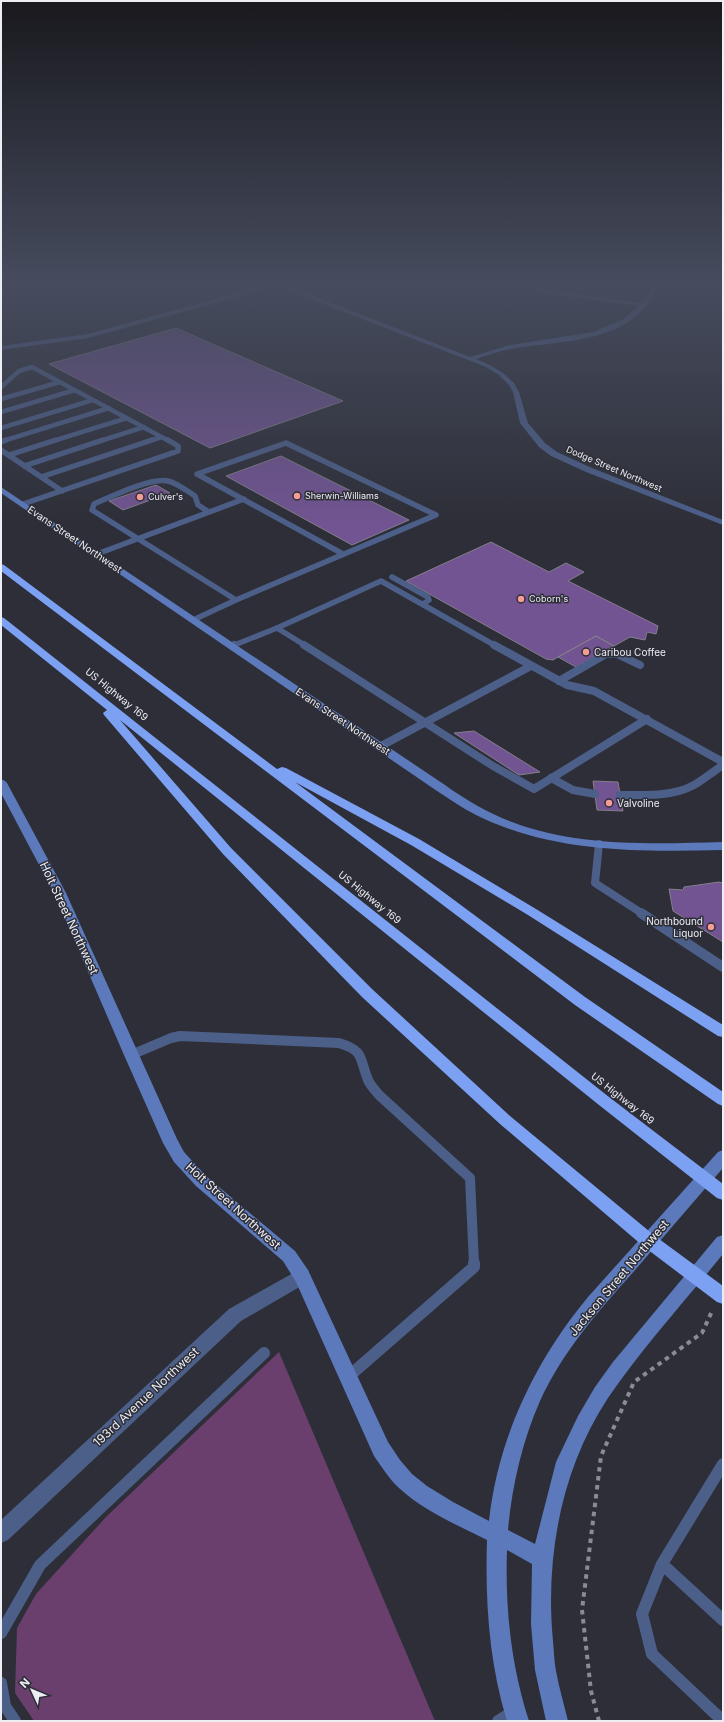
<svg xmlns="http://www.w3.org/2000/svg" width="724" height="1722" font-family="Inter,sans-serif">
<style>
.green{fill:#6a3f6d}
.building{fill:#715491;stroke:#837f8a}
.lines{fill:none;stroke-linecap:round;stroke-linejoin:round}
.path{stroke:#8b8c93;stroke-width:4;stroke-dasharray:4.5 4.5;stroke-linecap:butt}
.lane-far4{stroke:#4c5f89;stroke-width:4.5}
.lane-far3{stroke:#4c5f89;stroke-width:5.5}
.lane-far2{stroke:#4c5f89;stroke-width:8}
.lane-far1{stroke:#4c5f89;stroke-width:10}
.lane{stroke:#4c5f89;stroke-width:12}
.street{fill:#4c5f89;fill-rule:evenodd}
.secondary{fill:#5c79bc;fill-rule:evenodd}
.highway{fill:#7ca1f3;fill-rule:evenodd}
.poi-dot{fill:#f59c94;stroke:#2d2e37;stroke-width:1.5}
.labels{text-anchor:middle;stroke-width:3;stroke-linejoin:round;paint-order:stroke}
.far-street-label{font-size:9px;fill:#edeef4;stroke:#2d2e37}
.far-poi-label{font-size:9px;fill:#edeef4;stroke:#2d2e37;text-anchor:start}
.street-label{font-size:10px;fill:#edeef4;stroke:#2d2e37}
.poi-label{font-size:10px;fill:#edeef4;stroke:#2d2e37;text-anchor:start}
.near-street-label{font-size:12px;fill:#edeef4;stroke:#2d2e37}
</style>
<rect width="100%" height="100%" fill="#2d2e37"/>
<path class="green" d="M279,1352L435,1721H34L15,1693L17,1628L36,1594L106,1517Z"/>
<path class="building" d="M176,328L343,401L210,448L49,364Z
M281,456L409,520L352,545L226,476Z
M156,485L170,493L123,510L109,501Z
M491,542L549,572L566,563L584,572L568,581L658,626L656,634L647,632L645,640L630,637L614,646L596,636L558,657L553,660L546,659L406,581Z
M596,636L614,646L576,667L558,657Z
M474,731L540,772L519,775L454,733Z
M593,781L618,782L623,811L597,810Z
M719,882L723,883V942L673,911L669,889L683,890L684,887Z"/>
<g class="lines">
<path class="path" d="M599,1721L591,1691L582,1610L601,1456L634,1382L702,1333L713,1309"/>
<path class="lane-far4" d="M1,387L19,371L32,367L169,441
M1,399L60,382
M1,412L75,390
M1,428L93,400
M3,441L109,408
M53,441L127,418
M100,441L144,427
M149,441L162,437"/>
<path class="lane-far3" d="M1,442L6,440
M1,450L62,491
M9,455L56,440
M24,466L103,440
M41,477L152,440
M23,504L178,451V446L168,440
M209,512L198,505L195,496C187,491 177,483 168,481C151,477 110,497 94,504L92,510L236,600
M97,554L244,499
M392,577L428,597L429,600L423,604
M193,620L236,600L436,515L286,443L197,474L343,554
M277,628L306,646
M232,646L277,628L381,581L496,646"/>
<path class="lane-far2" d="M304,645L493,766L534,789L647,719
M494,645L567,685L594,691L723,762
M232,646L234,645
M559,681L606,654H617L640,665
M381,746L531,666
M551,778L573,790L595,794
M620,795C645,795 672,797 694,785C704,779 714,771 723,765
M599,844L595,883L643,914"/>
<path class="lane-far1" d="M641,913L723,967
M131,1055L171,1038L180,1036L339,1043C365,1051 359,1058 368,1080C370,1085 375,1090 379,1095L470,1178L474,1264"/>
<path class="lane" d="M348,1377L474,1267V1263
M723,1464L662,1564L642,1614L652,1654L723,1721
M662,1564L723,1620
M1,1633L40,1565L264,1353
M1,1683L5,1706L15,1721
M498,1721L514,1711"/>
<path class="street" d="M270,284H283L470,357L510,345L593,332L622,320L639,306L548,294L522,284H531L549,290L642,303L655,284H661C654,294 648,305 639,314C605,344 553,341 511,349C499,351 487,355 476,359L490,365L503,373L514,383L519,392L528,423L545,443L557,452L592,468L723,520V525L586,472L551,456L539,447L520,423L513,392L509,385L499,375L486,367L277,286L88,338L1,350V346L88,334Z
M302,1268L308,1270L310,1276L308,1282L241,1321L8,1540L1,1543V1520L229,1309Z"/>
<path class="secondary" d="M1,487L445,785C466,800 488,813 512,822C578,847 653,844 723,842V850C639,852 553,853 476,815C462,808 450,799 437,791L1,493Z
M1,779L5,781L7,783L66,893L177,1139L184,1152L206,1176L295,1251L308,1270L388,1442L400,1460L412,1474L427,1486L453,1502L489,1521C498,1438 535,1361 588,1297L718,1152L723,1150V1168C694,1201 665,1235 636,1269C599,1310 563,1351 540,1401C522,1442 512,1486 508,1530L535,1544L556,1462L578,1416L595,1387L613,1362L717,1237L723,1235V1254C685,1301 642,1348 608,1398C561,1469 545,1558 553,1641C554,1651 554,1661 556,1671C559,1688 564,1704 568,1721H546L535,1670L531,1624L532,1564L507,1550C505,1608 511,1666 529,1721H507C489,1663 485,1601 487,1540C457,1525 424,1511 399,1488C389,1479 382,1467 374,1456L296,1282L283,1261L196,1186L174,1162L163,1143L124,1055L54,893L1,793Z"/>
<path class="highway" d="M1,564L4,565L277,769L282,767L286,768L419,839L536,909L723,1025V1037L718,1036L528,915L411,845L295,782L585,997L723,1092V1106L718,1104L575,1005L1,571Z
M1,617L4,618L609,1097L723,1184V1200L717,1198L599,1105L120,720L231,848L372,989L510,1116L655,1236L723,1286V1304L717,1302L643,1246L500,1124L362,997L223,854L104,715L103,713L107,710L1,625Z"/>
</g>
<linearGradient id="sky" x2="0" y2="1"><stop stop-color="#19191e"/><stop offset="0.54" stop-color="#464c5e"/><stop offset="1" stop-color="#464c5e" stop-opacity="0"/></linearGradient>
<rect width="724" height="525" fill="url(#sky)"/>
<g class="poi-dot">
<circle cx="297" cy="496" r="4"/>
<circle cx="140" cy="497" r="4"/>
<circle cx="521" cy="599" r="4"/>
<circle cx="586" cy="652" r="4"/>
<circle cx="609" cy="803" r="4"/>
<circle cx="711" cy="927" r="4"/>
</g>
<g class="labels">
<g class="far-street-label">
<text transform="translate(614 469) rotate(23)" y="3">Dodge Street Northwest</text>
</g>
<g class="far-poi-label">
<text x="305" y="499">Sherwin-Williams</text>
<text x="148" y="500">Culver's</text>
<text x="529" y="602">Coborn's</text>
</g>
<g class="street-label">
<text transform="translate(75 539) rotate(34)" y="4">Evans Street Northwest</text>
<text transform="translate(117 694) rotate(39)" y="4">US Highway 169</text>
<text transform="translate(343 721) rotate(34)" y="4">Evans Street Northwest</text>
<text transform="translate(370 897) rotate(39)" y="4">US Highway 169</text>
<text transform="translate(623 1098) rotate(38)" y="4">US Highway 169</text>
</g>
<g class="poi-label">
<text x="594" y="656">Caribou Coffee</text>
<text x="617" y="807">Valvoline</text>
<text x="703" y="925" text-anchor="end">Northbound<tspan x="703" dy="12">Liquor</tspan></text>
</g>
<g class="near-street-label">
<text transform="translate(69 918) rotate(65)" y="4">Holt Street Northwest</text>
<text transform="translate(233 1206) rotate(42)" y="4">Holt Street Northwest</text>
<text transform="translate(619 1278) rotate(-50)" y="4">Jackson Street Northwest</text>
<text transform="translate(146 1397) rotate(-43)" y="4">193rd Avenue Northwest</text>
</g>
</g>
<rect width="724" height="1722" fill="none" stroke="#edeef4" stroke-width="4"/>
<g transform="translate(32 1690) rotate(314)" stroke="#2d2e37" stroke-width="3" paint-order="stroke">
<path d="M0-3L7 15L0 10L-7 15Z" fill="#edeef4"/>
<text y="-6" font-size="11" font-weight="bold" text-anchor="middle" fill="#edeef4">N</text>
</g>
</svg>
